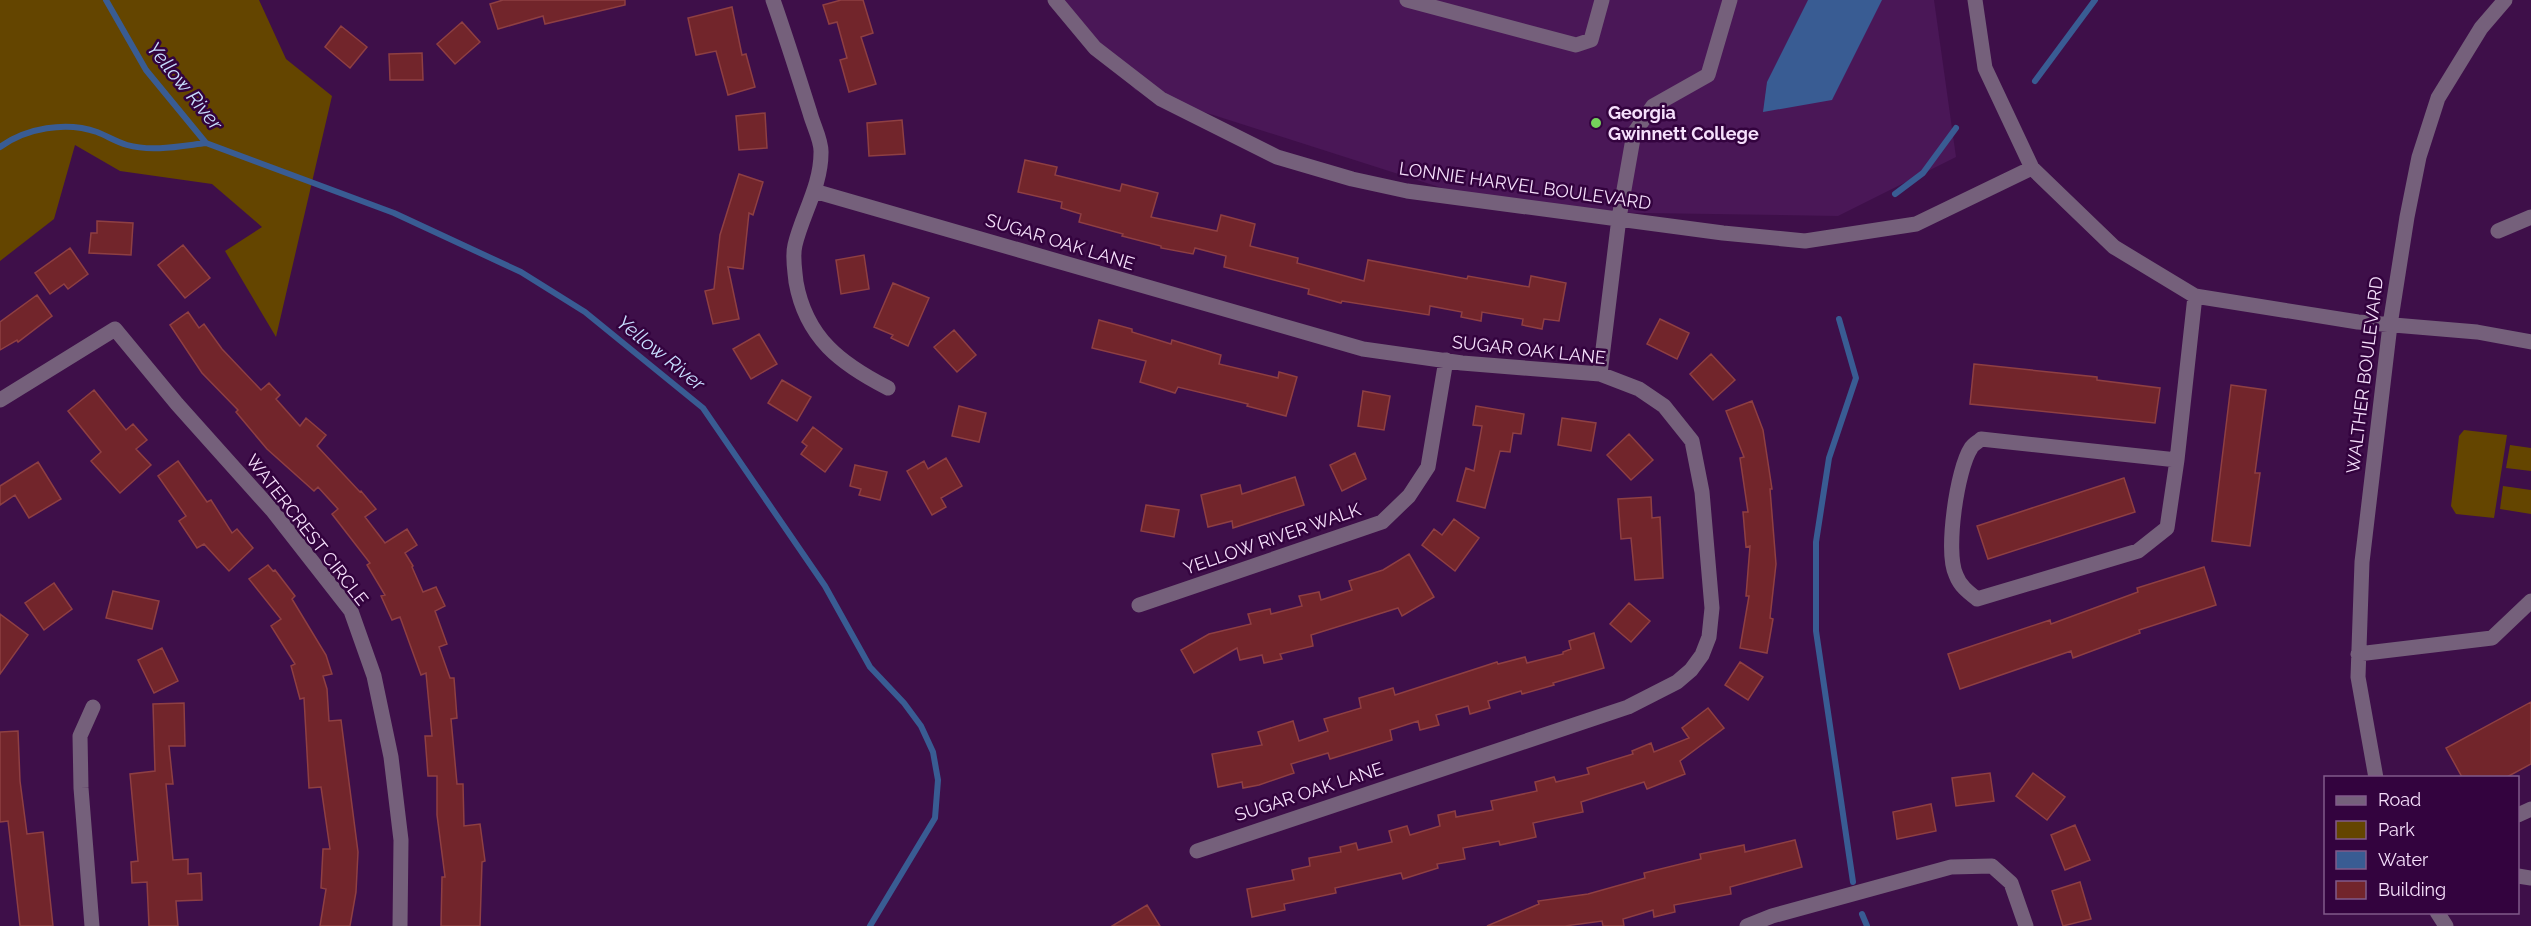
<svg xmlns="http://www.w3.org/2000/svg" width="2531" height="926" font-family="Raleway,sans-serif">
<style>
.built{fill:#4a1757}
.green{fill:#644500}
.water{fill:#395c93}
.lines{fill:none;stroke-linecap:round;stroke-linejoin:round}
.stream{stroke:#395c93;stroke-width:6}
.building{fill:#72252b;stroke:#8e3f43;stroke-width:1.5}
.minor{stroke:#75607b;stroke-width:15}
.poi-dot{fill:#75d25b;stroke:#33033e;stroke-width:2}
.labels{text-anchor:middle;stroke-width:5;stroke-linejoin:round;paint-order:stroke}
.poi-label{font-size:18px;font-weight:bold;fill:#f6e0fc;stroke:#33033e;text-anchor:start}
.street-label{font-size:18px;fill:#f6e0fc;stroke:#33033e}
.water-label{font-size:20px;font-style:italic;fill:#c7ddfe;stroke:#33033e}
</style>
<rect width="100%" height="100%" fill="#3e0f49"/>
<path class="built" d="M1059,0H1934L1956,157L1838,216L1514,211L1135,90Z"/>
<path class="green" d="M0,0H259L286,59L332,96L276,337L225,251L262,227L212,184L120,171L75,145L54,219L0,261Z
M2464,430L2507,435L2494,518L2456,514L2451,506L2459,436Z
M2510,445L2531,448V471L2506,468Z
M2503,486L2531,490V514L2500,509Z"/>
<path class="water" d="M1808,0H1882L1832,100L1763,112L1767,82Z"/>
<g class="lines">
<path class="stream" d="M106,0L146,70L206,143L394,213L521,272L585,312L703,408L825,586L870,667L904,703L921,726L933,752L938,780L935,818L870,926
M2035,81L2095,0
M0,147C26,128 66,121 97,132C107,136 117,142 127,145C152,152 181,146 206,143
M1895,194L1923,173L1956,128
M1839,319L1856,378L1829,458L1816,542V631L1853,882
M1862,914L1867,926"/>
</g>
<path class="building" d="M503,0H625V5L545,24L543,16L498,29L490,4Z
M841,0H863L873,33L861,37L876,84L849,92L840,60L847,58L837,22L829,24L823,5Z
M732,7L742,55L746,54L755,87L728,95L716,51L696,55L688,18Z
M462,22L480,42L455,64L437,44Z
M341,26L367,47L350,68L325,47Z
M422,53L423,80H390L389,54Z
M765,113L767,148L739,150L736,116Z
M902,120L905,154L869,156L867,123Z
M1025,160L1057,167L1055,175L1120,191L1122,184L1158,193L1151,217L1217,231L1221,215L1255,224L1250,246L1298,258L1297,263L1364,281L1368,260L1467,279L1468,276L1529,287L1531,276L1566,283L1559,321L1544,319L1542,329L1522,325L1523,319L1482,312L1481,321L1461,317L1462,312L1430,306L1429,315L1342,301L1341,303L1308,294L1309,289L1224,267L1226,256L1195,248L1193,254L1161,248V246L1122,236L1123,234L1079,222L1081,214L1061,208L1062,202L1018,192Z
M739,174L763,182L753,215L749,213L743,269L728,267L739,319L713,324L705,291L714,289L720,235Z
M97,221L133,223L131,255L89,253L91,233H97Z
M183,245L210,278L185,298L158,265Z
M70,248L88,274L68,289L64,284L50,294L35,273Z
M864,255L869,289L841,294L836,260Z
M893,283L929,298L908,346L891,338L893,335L874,327Z
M37,295L52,316L18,342L17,340L0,350V322Z
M188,312L199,328L204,324L222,349L261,390L269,383L280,395L276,399L300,426L306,418L326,435L317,446L360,492L361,491L376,509L365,517L385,543L407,529L417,545L405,553L413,566L412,567L423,592L436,587L445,606L435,611L447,644L439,647L450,678H454L457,718L451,719L457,784H463L464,826L480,824L485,861L482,862L480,926H441L442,877H445L437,815V776H428L425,736H432L426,673L421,675L400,617L392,620L381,596L385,595L367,565L370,563L332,514L338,509L318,487L314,491L267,449L236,412L238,410L202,373L170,325Z
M1660,319L1689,333L1677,359L1647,344Z
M1099,320L1132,329V332L1171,344L1172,340L1221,355L1219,364L1278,378L1279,372L1297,377L1286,416L1247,406L1248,404L1178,387L1175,393L1140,382L1146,361L1092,348Z
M954,330L976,355L957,372L934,347Z
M759,334L777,364L751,379L733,349Z
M1711,354L1735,380L1713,400L1690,374Z
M1974,364L2097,377V380L2160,388L2155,423L1970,404Z
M782,380L811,397L797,421L768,403Z
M2231,385L2266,390L2255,473H2260L2250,546L2212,541Z
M94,390L126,430L133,424L147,440L136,449L151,465L120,493L91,461L101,452L68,411Z
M1363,391L1390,396L1384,430L1358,426Z
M1752,401L1763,430L1772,489H1770L1776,564L1770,618L1773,619L1767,653L1740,648L1749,596H1746L1750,546L1746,547L1743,512H1748L1740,458L1744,457L1726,411Z
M959,406L986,413L979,442L952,436Z
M1476,406L1524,414L1521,434L1513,433L1510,452L1500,451L1485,508L1457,501L1466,468L1474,471L1482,426L1473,425Z
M1562,418L1596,423L1591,451L1558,445Z
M813,427L842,449L825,472L801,454L807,446L802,442Z
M1629,434L1653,460L1631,480L1607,455Z
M1355,453L1366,479L1342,491L1330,465Z
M946,458L962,486L941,498L946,507L932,515L907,471L924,461L928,469Z
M178,461L207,502L211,500L232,533L237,529L253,548L229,571L204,544L197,548L179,521L186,516L158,476Z
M38,462L61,499L29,518L15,495L0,505V486Z
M855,465L887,472L880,500L859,495L861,489L850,486Z
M1295,477L1304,505L1233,528L1232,521L1208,527L1201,495L1240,485L1242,494Z
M2124,478L2135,512L1988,559L1977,526Z
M1651,497L1652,518L1660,517L1663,578L1635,580L1631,538L1621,539L1618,499Z
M1146,505L1179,510L1174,537L1141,531Z
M1454,519L1479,538L1455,571L1422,545L1434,529L1442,535Z
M1409,554L1434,597L1402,616L1398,608L1311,635L1313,646L1280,654L1282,659L1264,663L1262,655L1240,660L1237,648L1194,673L1181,650L1209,634L1251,624L1248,614L1270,609L1271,614L1302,606L1299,596L1319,592L1321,600L1352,590L1349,581L1383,570Z
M268,565L273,571L275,570L295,596L292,599L326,655L332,674L323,676L327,689L329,721L341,720L358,852L356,892L350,926H320L326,889L321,888L323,849H330L321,787L309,788L304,698L300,699L291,666L295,664L271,626L281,619L249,579Z
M2204,567L2216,605L2139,630L2140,633L2073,658L2071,651L1960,689L1948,654L2050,620L2051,624L2138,592L2137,588Z
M54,583L72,609L44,630L25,603Z
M113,591L159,601L152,629L106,618Z
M1629,603L1650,621L1631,642L1610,624Z
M0,614L28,635L0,674Z
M1594,633L1604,668L1553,683L1554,685L1522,694L1521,691L1488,701L1490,708L1470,714L1468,706L1436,715L1439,725L1420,730L1418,721L1390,730L1392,740L1330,759L1328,753L1291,764L1294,773L1259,785L1243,788L1242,782L1218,787L1212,754L1262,745L1258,732L1293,721L1299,741L1328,731L1324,719L1361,708L1359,698L1393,688L1395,695L1497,662L1498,664L1525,657L1527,663L1563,654V652L1571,649L1569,641Z
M162,648L178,681L154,693L138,660Z
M1740,662L1763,677L1748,700L1725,685Z
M2531,702V764L2507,777H2462L2446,748Z
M184,703L185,746H169L173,784H166L173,860L188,859V874L201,873L202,900L176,901L178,926H149L147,882L132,883L131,862L138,861L130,774L155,771L153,704Z
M1708,708L1724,728L1680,761L1685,774L1647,789L1644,782L1581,802L1583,812L1533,823L1536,837L1500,845L1499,841L1463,848L1465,859L1437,864L1438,868L1403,879L1401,873L1335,888L1336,893L1284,904L1285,910L1252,917L1247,889L1294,880L1292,870L1310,866L1309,858L1341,852L1340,847L1356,843L1358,850L1392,842L1389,831L1407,826L1410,835L1440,826L1438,815L1455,811L1456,817L1493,810L1491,801L1537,791L1535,782L1554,777L1556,782L1589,774L1587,768L1633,754L1632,751L1651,743L1654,752L1689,738L1682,728Z
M18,731L20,781L27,834L43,832L53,926H20L8,821L0,822V732Z
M1990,773L1994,801L1956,806L1952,778Z
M2033,773L2065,797L2047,820L2016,796Z
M1931,804L1936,831L1897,839L1893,812Z
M2075,825L2090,860L2065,870L2051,835Z
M1795,840L1802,867L1730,887L1731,894L1674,905L1675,912L1654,917L1653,910L1623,919L1624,926H1603L1602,921L1565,926H1487L1539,904L1538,901L1588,894L1645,878L1644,873L1701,859L1700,854L1744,845L1745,852Z
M2080,882L2091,919L2063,926L2052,891Z
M1147,905L1160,926H1112Z"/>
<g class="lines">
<path class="minor" d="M773,0C786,37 798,75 810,113C813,125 822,141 821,153C821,186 802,215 795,245C792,257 795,271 796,282C806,338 841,364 888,388
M1055,0L1095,48L1161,99L1277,157L1352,179L1407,191L1723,233L1805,241L1916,224L2032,168
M1407,0L1576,45L1591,40L1602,0
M1975,0L1985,68L2032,168L2114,247L2195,296L2358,322L2477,332L2531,342
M814,191L1363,349L1462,363L1600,374L1639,389L1664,406L1692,441L1702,492L1712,608L1709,637L1702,655L1691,670L1677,682L1628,707L1197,851
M2498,231L2531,217
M1600,374L1619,218L1634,133L1653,106L1708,75L1730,0
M0,400L115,329L177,404L272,510L351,611L374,676L391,757L401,840L400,926
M2177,460L1981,439C1978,442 1973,444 1971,448C1957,469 1945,552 1956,575C1960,586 1968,592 1977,599L2138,551L2167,528L2177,460L2195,296
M1139,605L1382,522L1409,496L1428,467L1446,360
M2358,654L2492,638L2531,601
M2376,778L2358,677L2362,562L2390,325L2407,217L2419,157L2438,98L2481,28L2505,0
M2518,815L2531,809
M2518,876L2531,878
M2437,912L2446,926
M92,926L81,788L80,736L93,707
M1747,926L1772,916L1951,867L1992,866L2011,883L2026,926"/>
</g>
<circle class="poi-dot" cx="1596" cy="123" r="6"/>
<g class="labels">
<g class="poi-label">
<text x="1608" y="119">Georgia<tspan x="1608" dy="21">Gwinnett College</tspan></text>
</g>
<g class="street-label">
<text transform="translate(1525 186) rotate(8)" y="6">LONNIE HARVEL BOULEVARD</text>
<text transform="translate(1060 242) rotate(17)" y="6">SUGAR OAK LANE</text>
<text transform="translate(1529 350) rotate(6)" y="6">SUGAR OAK LANE</text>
<text transform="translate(2365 375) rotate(-83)" y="6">WALTHER BOULEVARD</text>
<text transform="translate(307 530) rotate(52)" y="6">WATERCREST CIRCLE</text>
<text transform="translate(1272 539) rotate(-19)" y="6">YELLOW RIVER WALK</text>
<text transform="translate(1309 792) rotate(-18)" y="6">SUGAR OAK LANE</text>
</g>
<g class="water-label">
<text transform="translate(185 86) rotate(51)" y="7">Yellow River</text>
<text transform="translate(661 353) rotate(39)" y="7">Yellow River</text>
</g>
</g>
<rect x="2324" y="776" width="195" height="138" fill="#33033e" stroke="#815b8a" stroke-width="1.5"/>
<rect x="2336" y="796" width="30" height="9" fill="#75607b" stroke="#815b8a" stroke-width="1.5"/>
<text x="2378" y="806" font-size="18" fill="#f6e0fc">Road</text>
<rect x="2336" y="821" width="30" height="18" fill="#644500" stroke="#815b8a" stroke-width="1.5"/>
<text x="2378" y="836" font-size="18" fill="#f6e0fc">Park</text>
<rect x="2336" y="851" width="30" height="18" fill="#395c93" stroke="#815b8a" stroke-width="1.5"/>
<text x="2378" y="866" font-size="18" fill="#f6e0fc">Water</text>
<rect x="2336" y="881" width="30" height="18" fill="#72252b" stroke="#815b8a" stroke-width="1.5"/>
<text x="2378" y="896" font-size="18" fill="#f6e0fc">Building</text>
</svg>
